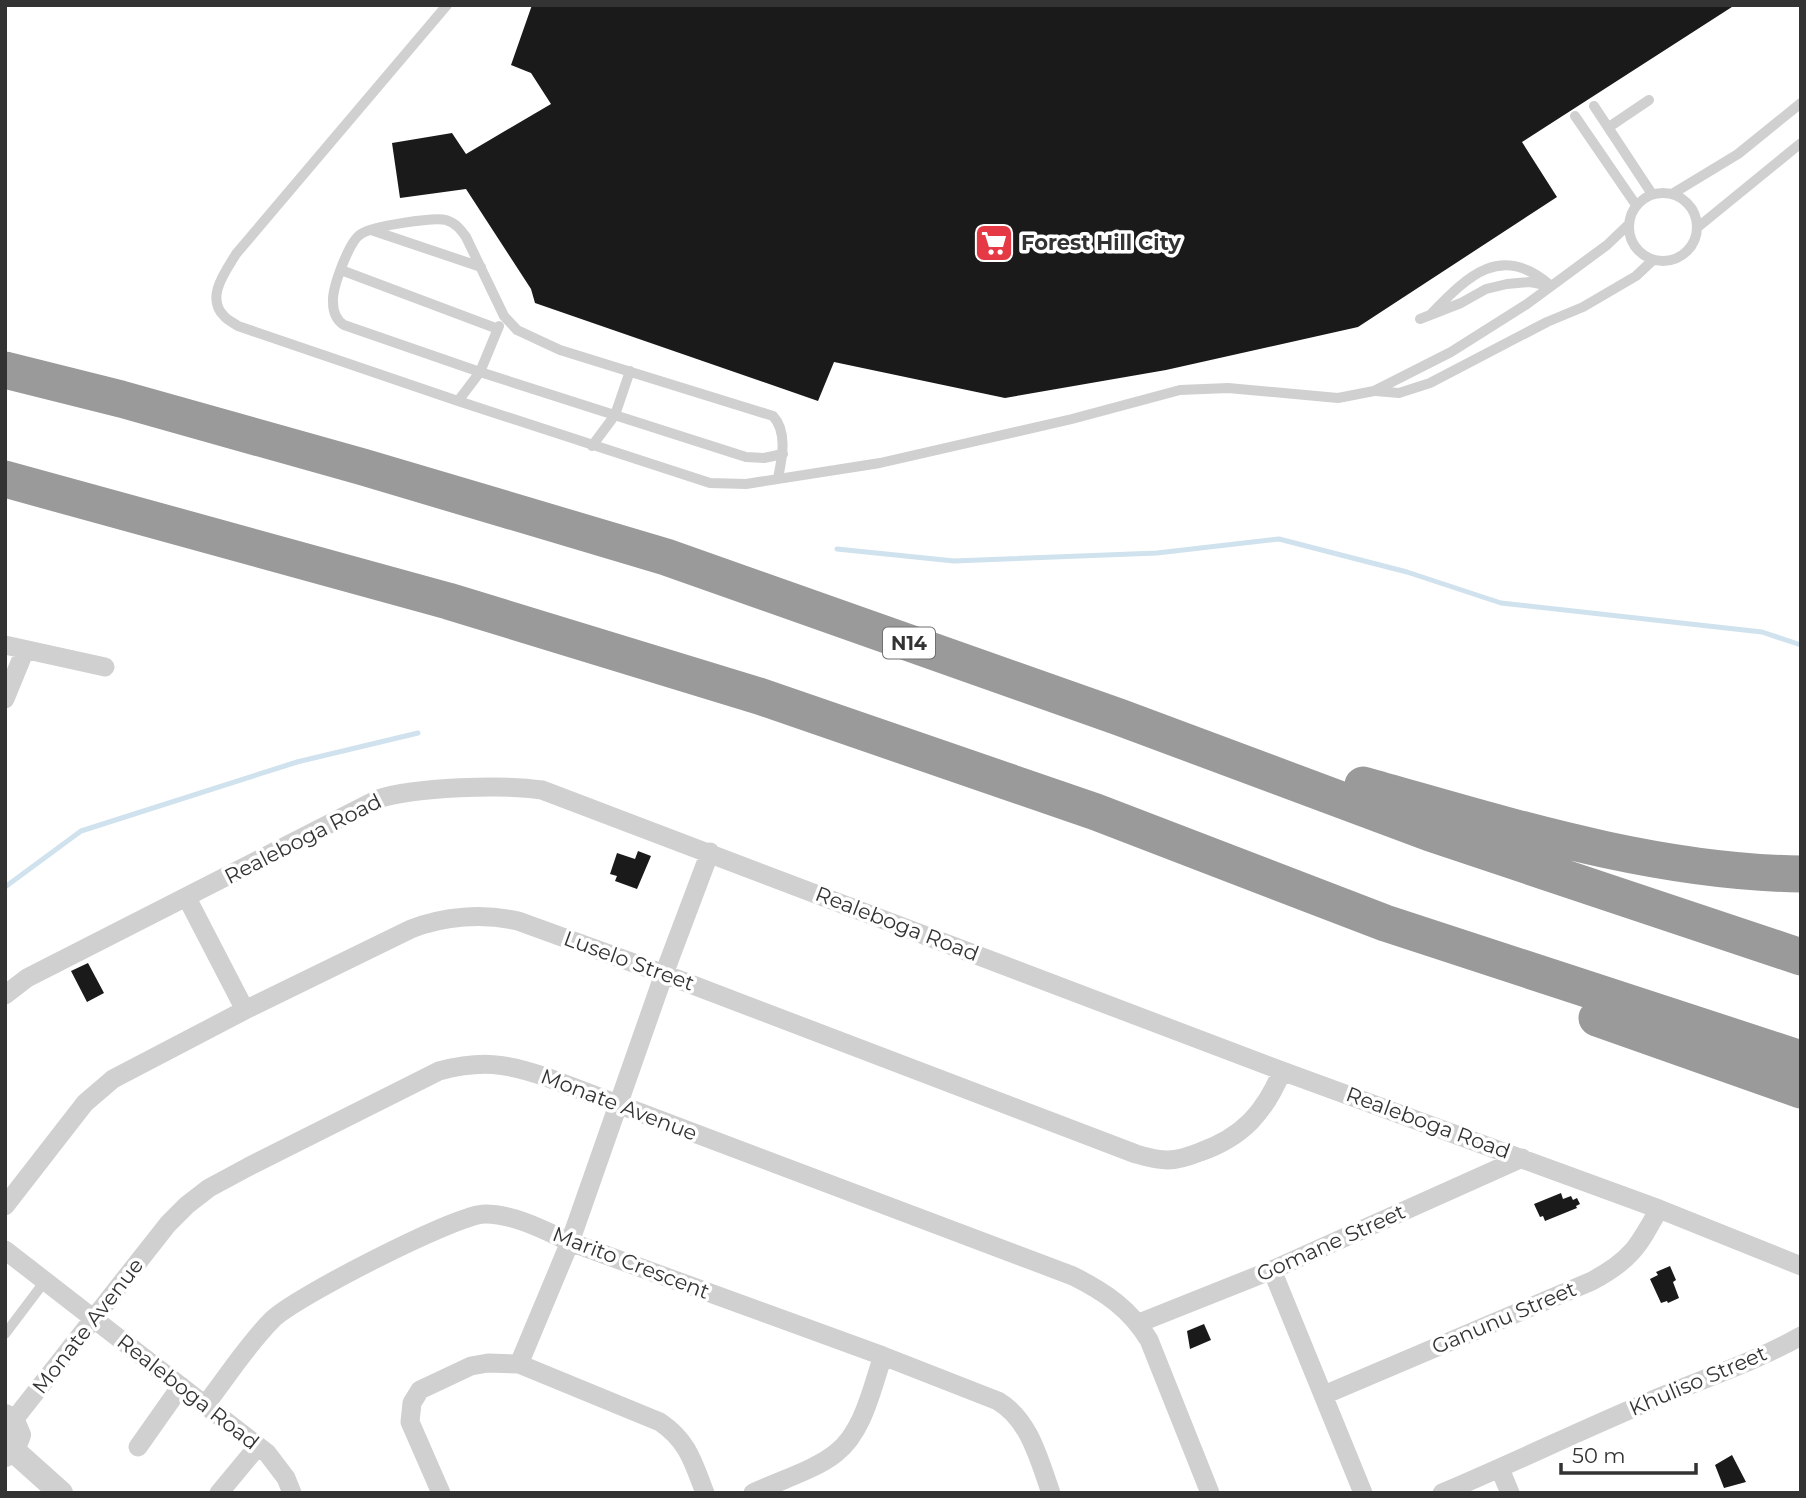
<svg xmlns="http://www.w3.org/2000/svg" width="1806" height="1498" font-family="Montserrat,sans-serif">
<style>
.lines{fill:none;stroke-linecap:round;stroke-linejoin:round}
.stream{stroke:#cfe2ee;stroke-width:5}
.building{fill:#1a1a1a}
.service{stroke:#d0d0d0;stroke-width:10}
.minor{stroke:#d0d0d0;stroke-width:19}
.tertiary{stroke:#d0d0d0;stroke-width:24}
.motorway{stroke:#9a9a9a;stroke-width:37}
.labels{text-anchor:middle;stroke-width:7;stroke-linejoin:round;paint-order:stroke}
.shield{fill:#fff;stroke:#707070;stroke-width:2}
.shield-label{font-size:19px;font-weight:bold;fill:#333}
.poi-label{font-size:21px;font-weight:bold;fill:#333;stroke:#fff;text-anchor:start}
.street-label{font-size:21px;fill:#333;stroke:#fff}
</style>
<rect width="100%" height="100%" fill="#fff"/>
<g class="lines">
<path class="stream" d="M837,549L954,561L1157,553L1279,539L1407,572L1501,603L1762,632L1801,645
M5,887L81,831L297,762L418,733"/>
</g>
<path class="building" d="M532,5H1735L1522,142L1557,197L1358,327L1166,370L1005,398L834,362L818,401L535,303L531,289L466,189L400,198L392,143L452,133L466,154L551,104L531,73L511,65Z
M638,851L651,856L637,889L615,881L617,876L610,874L617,853L635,859Z
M88,963L104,993L87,1002L71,971Z
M1561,1193L1563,1199L1571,1196L1573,1200L1577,1198L1580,1204L1576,1206L1577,1208L1545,1221L1543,1216L1540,1217L1534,1204Z
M1670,1266L1676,1280L1673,1282L1679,1298L1668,1303L1667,1301L1661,1303L1650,1279L1658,1275L1656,1272Z
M1204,1324L1211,1340L1190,1349L1187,1331Z
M1732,1455L1746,1482L1724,1488L1715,1465Z"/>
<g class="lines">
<path class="service" d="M447,5L236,254C226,271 205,297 224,316C227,320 234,323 238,326L458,401L710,483L746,484L880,463L1072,419L1180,390L1228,388L1338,398L1374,391L1451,352L1527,304L1607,245L1629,224
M1594,106L1652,194
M1575,116L1636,205
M1609,127L1649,100
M1629 227a34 34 0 1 1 68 0a34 34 0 1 1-68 0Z
M1672,194L1738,154L1801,103
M1698,227L1801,143
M371,230L481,267
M341,270L498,329
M1420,319L1461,303L1486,289L1507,284L1530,282L1551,286C1501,242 1468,276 1431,314
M1376,391L1399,393L1430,383L1547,322L1583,307L1636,276L1653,260
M458,401L480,372L499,326
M592,446L615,415L630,371
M778,478C782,459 788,432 773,416L560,350L517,330L504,316L466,237C461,230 456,223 446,220C434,217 372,226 361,234C349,241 332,288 333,302C333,312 336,320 344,325L480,372L746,457L764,458L783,454
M5,1334L45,1281"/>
<path class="minor" d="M5,645L105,667
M5,699L25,650
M187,898L245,1010
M5,995L27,978L378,799C415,787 503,784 542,790L1282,1071L1659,1209L1801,1266
M5,1206L85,1103L113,1079L245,1010L411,929C444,916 483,913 518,921L664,974L1136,1154C1146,1157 1157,1160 1168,1160C1179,1160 1190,1156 1200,1152C1243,1137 1265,1112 1282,1071
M5,1250L267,1453L286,1478L292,1493
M1272,1270L1363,1493
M1139,1323L1272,1270L1522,1158
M519,1364L570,1242L664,974L710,852
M1324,1395L1592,1281C1631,1260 1638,1247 1659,1209
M206,1404C227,1377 247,1345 272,1320C293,1298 457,1214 485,1214C514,1214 544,1230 570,1242L883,1356L998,1401C1030,1420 1039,1460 1051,1493
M13,1421L168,1224L187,1205L209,1188L248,1167L439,1071C481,1060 506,1063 546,1077L1073,1276C1105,1292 1130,1309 1149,1340L1210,1493
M138,1447L181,1386
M1500,1469L1510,1493
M219,1493L258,1446
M441,1493L410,1422L412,1403L420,1390L471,1366L488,1363L519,1364L660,1422C688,1441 693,1462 705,1493
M753,1493C778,1481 815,1470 836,1453C864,1431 872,1387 883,1356
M1442,1493C1511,1464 1579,1431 1648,1402C1699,1380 1753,1363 1801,1336"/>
<path class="tertiary" d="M5,1416L13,1421L19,1435L13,1450L5,1455
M13,1450L61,1493"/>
<path class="motorway" d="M5,370L121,399L363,467L666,557L1119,717L1430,833L1801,957
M5,479L448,601L759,696L1096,812L1385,923L1801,1059
M1363,785C1506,825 1651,872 1801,874
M1597,1018L1801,1090"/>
</g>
<defs>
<g id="supermarket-square" transform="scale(2.0125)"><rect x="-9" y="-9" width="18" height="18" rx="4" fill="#e63946" stroke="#fff"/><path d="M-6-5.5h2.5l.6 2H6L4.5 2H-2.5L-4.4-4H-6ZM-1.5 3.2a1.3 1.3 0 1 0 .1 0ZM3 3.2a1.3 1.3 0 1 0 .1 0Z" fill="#fff"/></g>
</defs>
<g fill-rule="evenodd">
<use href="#supermarket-square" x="994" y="243"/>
</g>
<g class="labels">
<rect class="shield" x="883" y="627.5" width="52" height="31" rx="5"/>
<g class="shield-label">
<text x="909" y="650">N14</text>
</g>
<g class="poi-label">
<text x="1021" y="250">Forest Hill City</text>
</g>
<g class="street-label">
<text transform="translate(303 839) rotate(-27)" y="7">Realeboga Road</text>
<text transform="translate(897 924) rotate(21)" y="7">Realeboga Road</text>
<text transform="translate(629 961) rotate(20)" y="7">Luselo Street</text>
<text transform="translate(619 1105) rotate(21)" y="7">Monate Avenue</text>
<text transform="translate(1428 1123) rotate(20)" y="7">Realeboga Road</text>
<text transform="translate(1331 1243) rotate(-24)" y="7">Gomane Street</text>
<text transform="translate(631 1263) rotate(21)" y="7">Marito Crescent</text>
<text transform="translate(1504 1318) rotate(-23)" y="7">Ganunu Street</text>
<text transform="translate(88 1326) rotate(-52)" y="7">Monate Avenue</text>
<text transform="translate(1698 1381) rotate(-23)" y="7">Khuliso Street</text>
<text transform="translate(188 1392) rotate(38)" y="7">Realeboga Road</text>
</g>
</g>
<rect width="1806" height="1498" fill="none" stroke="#333333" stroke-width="14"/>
<path d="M1561 1463v10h135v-10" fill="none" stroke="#333333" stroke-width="3.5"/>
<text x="1572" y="1463" font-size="21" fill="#333333" stroke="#ffffff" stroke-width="5" paint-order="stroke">50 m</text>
</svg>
